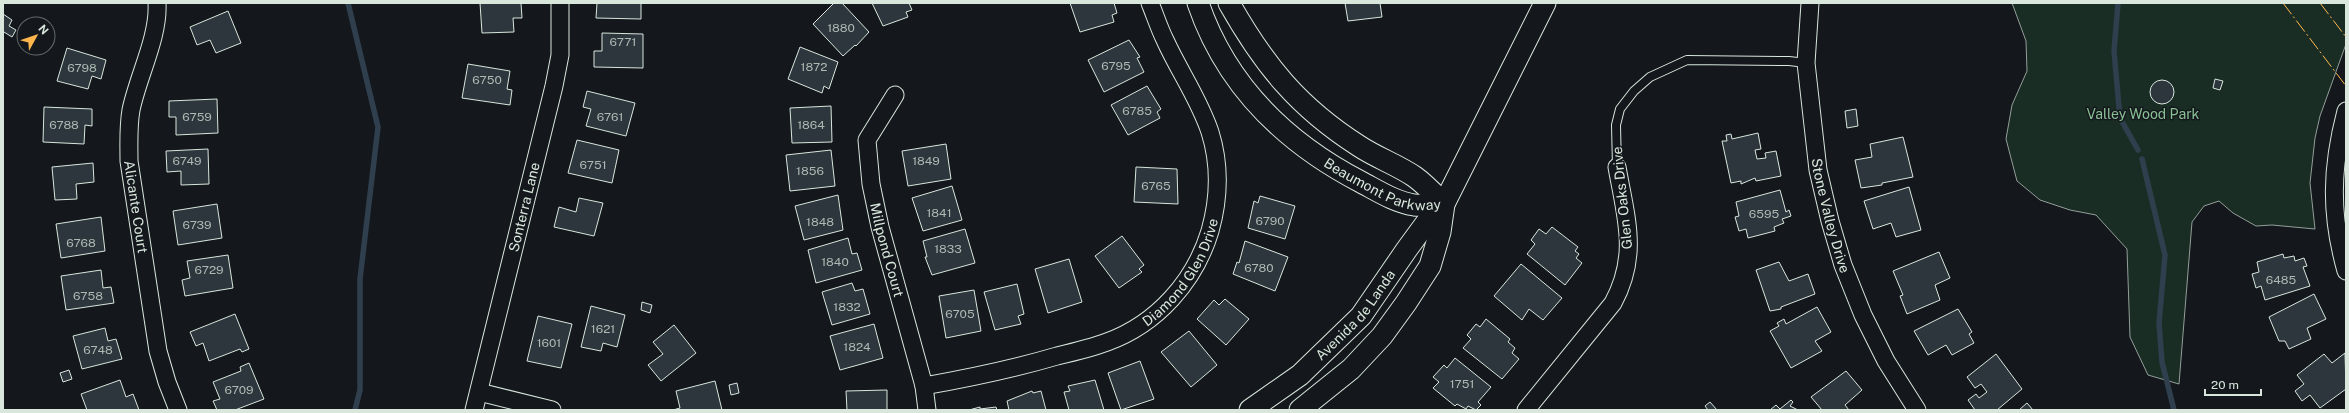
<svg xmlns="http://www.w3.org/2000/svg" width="2349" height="413" font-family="'Public Sans',sans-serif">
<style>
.green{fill:#1a2d24;stroke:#939e99}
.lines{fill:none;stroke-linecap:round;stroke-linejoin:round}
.stream{stroke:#2f3f4d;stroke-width:5.5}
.building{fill:#2c363c;stroke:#d8e6dc}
.service-casing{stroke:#d8e6dc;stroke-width:10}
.minor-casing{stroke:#d8e6dc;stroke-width:19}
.tertiary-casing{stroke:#d8e6dc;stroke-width:23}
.service{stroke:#14181c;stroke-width:8}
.minor{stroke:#14181c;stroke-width:17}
.tertiary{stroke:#14181c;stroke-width:21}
.power{stroke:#ffb74d;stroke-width:1;stroke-dasharray:14 3 2 3;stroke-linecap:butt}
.labels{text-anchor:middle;stroke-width:3;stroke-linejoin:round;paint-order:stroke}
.number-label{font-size:12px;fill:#adbab4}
.park-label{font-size:14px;fill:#8ac095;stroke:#14181c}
.street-label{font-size:14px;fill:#d8e6dc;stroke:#14181c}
</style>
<rect width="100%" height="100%" fill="#14181c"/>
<path class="green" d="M2012,3H2346V44L2320,116L2315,138L2310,183L2315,229L2272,225L2256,226L2233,213L2219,201L2204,206L2192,222L2179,384L2148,375L2130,337L2127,249L2096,215L2070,210L2040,200L2017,181L2006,139L2012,105L2027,71L2026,41Z"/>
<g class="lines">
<path class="stream" d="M348,3L378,127L360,279V390L355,410
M2118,3L2114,51L2120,118L2138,150
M2142,159L2165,255L2159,323L2162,362L2174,410"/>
</g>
<path class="building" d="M480,3H521L522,18H513L514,32L482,33Z
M597,3H641V19L596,18Z
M834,3H842L869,32L856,46L855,45L843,56L813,24Z
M872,3H909L912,10L906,12L908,17L883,26Z
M1070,3H1114L1117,13L1112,15L1114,22L1080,32Z
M1345,3H1380L1382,17L1348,21Z
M228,11L241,43L216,53L210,40L197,45L190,27Z
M3,14L12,20L9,26L16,30L12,37L4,32L3,35Z
M602,33L643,34V68L594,67V51H602Z
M1129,40L1140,57L1137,58L1144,72L1104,92L1088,60Z
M800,47L838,62L829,89L824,86L822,93L788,79Z
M67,48L106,60L101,79L92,76L88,89L57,81Z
M468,64L510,71L507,89L512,90L510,105L462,98Z
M2215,79L2223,81L2220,90L2213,88Z
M2150 92a12 12 0 1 1 24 0a12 12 0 1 1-24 0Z
M1147,86L1161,109L1157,112L1160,118L1128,135L1111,105Z
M587,91L635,103L626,136L586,126L591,109L583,107Z
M217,99L218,133L176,135V117H169V101Z
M831,106L832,142L792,143L790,108Z
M44,107L92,109V126L85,125L84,144L43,142Z
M1856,109L1858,126L1847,128L1845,111Z
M1758,133L1761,149L1755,150L1757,159L1766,158L1765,153L1776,151L1781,176L1756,181L1755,178L1741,184V181L1731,183L1722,141H1727L1726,135L1731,134L1732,139Z
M1903,137L1913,177L1882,183V185L1861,188L1855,160L1872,157L1870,144Z
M577,140L619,150L612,183L568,173Z
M946,144L951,179L908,186L902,151Z
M208,149L209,184L181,185V171L167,172L166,151Z
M831,150L835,186L790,191L786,155Z
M93,163L94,182L76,184L77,199L55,200L52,167Z
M1136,167L1177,169L1178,204L1134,202Z
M952,186L962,220L923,231L912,198Z
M1909,187L1921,230L1896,237L1891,223L1873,229L1864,201Z
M1780,190L1786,212L1789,210L1791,216L1782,219L1784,223L1774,227L1775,231L1748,238L1746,229L1739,231L1735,217L1739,216L1736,202Z
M838,195L843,230L804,240L795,206Z
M1260,196L1295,206L1285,239L1248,228L1254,201L1258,203Z
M579,198L603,203L594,236L554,227L559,207L576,212Z
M217,204L222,238L178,245L173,211Z
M101,217L105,251L61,258L56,224Z
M1552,227L1578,247L1575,251L1579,254L1576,258L1582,263L1565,285L1527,254L1535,244L1531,240L1539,229L1546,234Z
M965,229L975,263L932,275L925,257H927L923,241Z
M1122,236L1144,265L1139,269L1142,272L1119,288L1095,256Z
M848,238L852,254L857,253L862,270L816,283L808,250Z
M1245,241L1288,257L1275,291L1233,274L1237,262L1239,263Z
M1939,252L1950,278L1935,285L1940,300L1907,314L1900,296L1903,295L1893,271Z
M2283,254L2284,258L2294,256L2295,261L2304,258L2307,266L2303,267L2310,286L2265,300L2261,286L2256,288L2252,274L2259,272L2257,262Z
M228,255L233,288L185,296L182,280L190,278L187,261Z
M1069,259L1082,302L1048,313L1035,269Z
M1779,262L1789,281L1808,274L1815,294L1781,307V309L1770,311L1756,270Z
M1521,264L1562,298L1543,320L1529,309L1522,320L1494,296Z
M101,270L103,288L111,287L114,303L66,310L61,276Z
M852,283L855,291L863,289L870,314L832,325L822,292Z
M1017,284L1024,314L1018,316L1021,324L995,330L984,292Z
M974,290L981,331L946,338L939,296Z
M2314,294L2326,319L2307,328L2311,339L2289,349L2285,341H2279L2269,317Z
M1225,299L1249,319L1226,345L1197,319L1214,300L1219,305Z
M642,302L652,305L650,313L641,310Z
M591,306L625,315L617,347L603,343L601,351L581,347Z
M1817,307L1831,332L1815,341L1822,351L1791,368L1770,331L1779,326L1777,323L1784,319L1786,324Z
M1958,309L1972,332L1969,334L1974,343L1952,355L1946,345L1928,355L1914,331Z
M235,314L249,349L242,352L240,349L209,361L203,343L196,346L190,332Z
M538,316L572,324L561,368L527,361Z
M1486,319L1510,339L1508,342L1515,348L1512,353L1519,359L1502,379L1463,348L1471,339L1467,335L1476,324L1480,327Z
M874,324L883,358L840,370L830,336Z
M674,325L696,353L661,381L648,365L663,354L653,342Z
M105,328L108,341L116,339L122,359L82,369L73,336Z
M1189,331L1217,365L1191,387L1161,352Z
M2345,353L2346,389L2320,408L2310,395L2302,401L2295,391L2304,384L2297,375L2324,354L2332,363Z
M1996,354L2022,389L1997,410H1975L1968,400L1976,394L1979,398L1987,392L1981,384L1975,388L1967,377Z
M1455,358L1491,387L1478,402L1481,405L1476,410L1468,406L1466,409L1457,404L1455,406L1433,388L1439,382L1433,377L1444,365L1447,368Z
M1140,361L1154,399L1121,410L1108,373Z
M249,363L264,399L235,410H217L213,401L220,399L213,382L241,371L240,367Z
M69,370L72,379L63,382L60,373Z
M1846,371L1862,390L1845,405L1849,410H1822L1811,397Z
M120,380L126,397L133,394L139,410H87L81,394Z
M1095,380L1104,410H1069L1064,392L1070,391L1068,386Z
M715,381L722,410H673L680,408L676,391Z
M737,383L739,393L731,395L729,385Z
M887,390V410H847L846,391Z
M1032,391L1033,393L1041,391L1046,410H1009L1007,401Z
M1791,400L1793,402L1790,406L1798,410H1770L1776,405L1780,409Z
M1710,402L1717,410H1708L1705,406Z
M2027,403L2033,410H2019Z
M980,407V409L996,407L997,410H969Z"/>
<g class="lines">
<g class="service-casing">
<path id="service" d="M1617,167L1616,125L1620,109L1634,91L1650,77L1687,60L1789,61L1806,63"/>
</g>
<g class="minor-casing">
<g id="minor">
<path id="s1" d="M157,3C159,37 138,76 131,110C128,127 129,144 129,161L158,351L167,382L178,410"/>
<path id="s2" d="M1810,3L1806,63L1818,170L1830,221L1843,265L1863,315L1886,361L1917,410"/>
<path id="s3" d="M895,95L867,140L871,184L880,227L924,386L927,410"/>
<path d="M2346,111C2331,168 2330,214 2346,271"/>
<path id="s4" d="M924,386C969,378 1013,369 1057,356C1074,352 1091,348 1107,342C1157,324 1195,281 1210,231C1219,199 1220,164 1210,132C1199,99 1179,71 1165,40C1159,28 1155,15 1150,3"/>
<path d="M479,392L552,410"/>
<path id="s5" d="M474,410L554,86L560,55V3"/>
<path d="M1526,410L1613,303C1639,255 1626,218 1617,167"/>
</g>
</g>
<g class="tertiary-casing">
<g id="tertiary">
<path id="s6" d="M1198,3C1226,85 1286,143 1361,182C1378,191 1395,202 1414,205C1423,206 1435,204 1444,204"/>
<path d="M1229,3C1264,65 1298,107 1359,146C1377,158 1398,165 1415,177C1426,185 1435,195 1444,204"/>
<path id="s7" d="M1250,410L1300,375L1361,316L1407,249L1429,219L1444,204"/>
<path d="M1300,410L1351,369L1382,336L1406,303L1430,266L1440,232L1444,204L1545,3"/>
</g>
</g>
<use href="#service" class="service"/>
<use href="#minor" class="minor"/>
<use href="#tertiary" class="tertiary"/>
<path class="power" d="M2283,3L2346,86
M2320,3L2346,37"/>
</g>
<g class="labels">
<g class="number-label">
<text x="841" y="32">1880</text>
<text x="623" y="46">6771</text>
<text x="1116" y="70">6795</text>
<text x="814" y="71">1872</text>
<text x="82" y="72">6798</text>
<text x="487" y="84">6750</text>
<text x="1137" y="115">6785</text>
<text x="197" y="121">6759</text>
<text x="610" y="121">6761</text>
<text x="64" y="129">6788</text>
<text x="811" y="129">1864</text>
<text x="187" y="165">6749</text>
<text x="926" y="165">1849</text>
<text x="593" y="169">6751</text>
<text x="810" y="175">1856</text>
<text x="1156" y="190">6765</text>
<text x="939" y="217">1841</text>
<text x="1764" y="218">6595</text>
<text x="1270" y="225">6790</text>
<text x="820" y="226">1848</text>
<text x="197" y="229">6739</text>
<text x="81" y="247">6768</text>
<text x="948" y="253">1833</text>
<text x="835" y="266">1840</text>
<text x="1259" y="272">6780</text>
<text x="209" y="274">6729</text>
<text x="2281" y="284">6485</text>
<text x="88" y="300">6758</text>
<text x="847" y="311">1832</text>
<text x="960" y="318">6705</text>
<text x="603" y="333">1621</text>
<text x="549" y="347">1601</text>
<text x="857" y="351">1824</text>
<text x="98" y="354">6748</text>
<text x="1462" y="388">1751</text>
<text x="239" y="394">6709</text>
</g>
<g class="park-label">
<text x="2143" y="119">Valley Wood Park</text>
</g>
<g class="street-label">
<text dy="5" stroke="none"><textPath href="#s6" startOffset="270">Beaumont Parkway</textPath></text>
<text transform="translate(1622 198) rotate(-96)" y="5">Glen Oaks Drive</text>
<text dy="5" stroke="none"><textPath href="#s1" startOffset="208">Alicante Court</textPath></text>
<text dy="5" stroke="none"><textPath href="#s5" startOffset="209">Sonterra Lane</textPath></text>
<text dy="5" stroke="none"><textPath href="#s2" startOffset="215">Stone Valley Drive</textPath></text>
<text dy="5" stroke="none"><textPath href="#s3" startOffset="165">Millpond Court</textPath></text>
<text dy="5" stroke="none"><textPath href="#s4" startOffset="294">Diamond Glen Drive</textPath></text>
<text dy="5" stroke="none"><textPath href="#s7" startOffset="143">Avenida de Landa</textPath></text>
</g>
</g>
<rect width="2349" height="413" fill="none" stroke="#d8e6dc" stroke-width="8"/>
<g transform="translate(36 36) rotate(50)"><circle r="19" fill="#14181c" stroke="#626a69"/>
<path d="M0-3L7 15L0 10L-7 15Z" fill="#ffb74d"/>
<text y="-6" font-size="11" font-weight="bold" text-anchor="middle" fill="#d8e6dc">N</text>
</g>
<path d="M2205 389v6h56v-6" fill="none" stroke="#d8e6dc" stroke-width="2"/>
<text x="2211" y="389" font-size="12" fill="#d8e6dc" stroke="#14181c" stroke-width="3" paint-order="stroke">20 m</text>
</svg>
